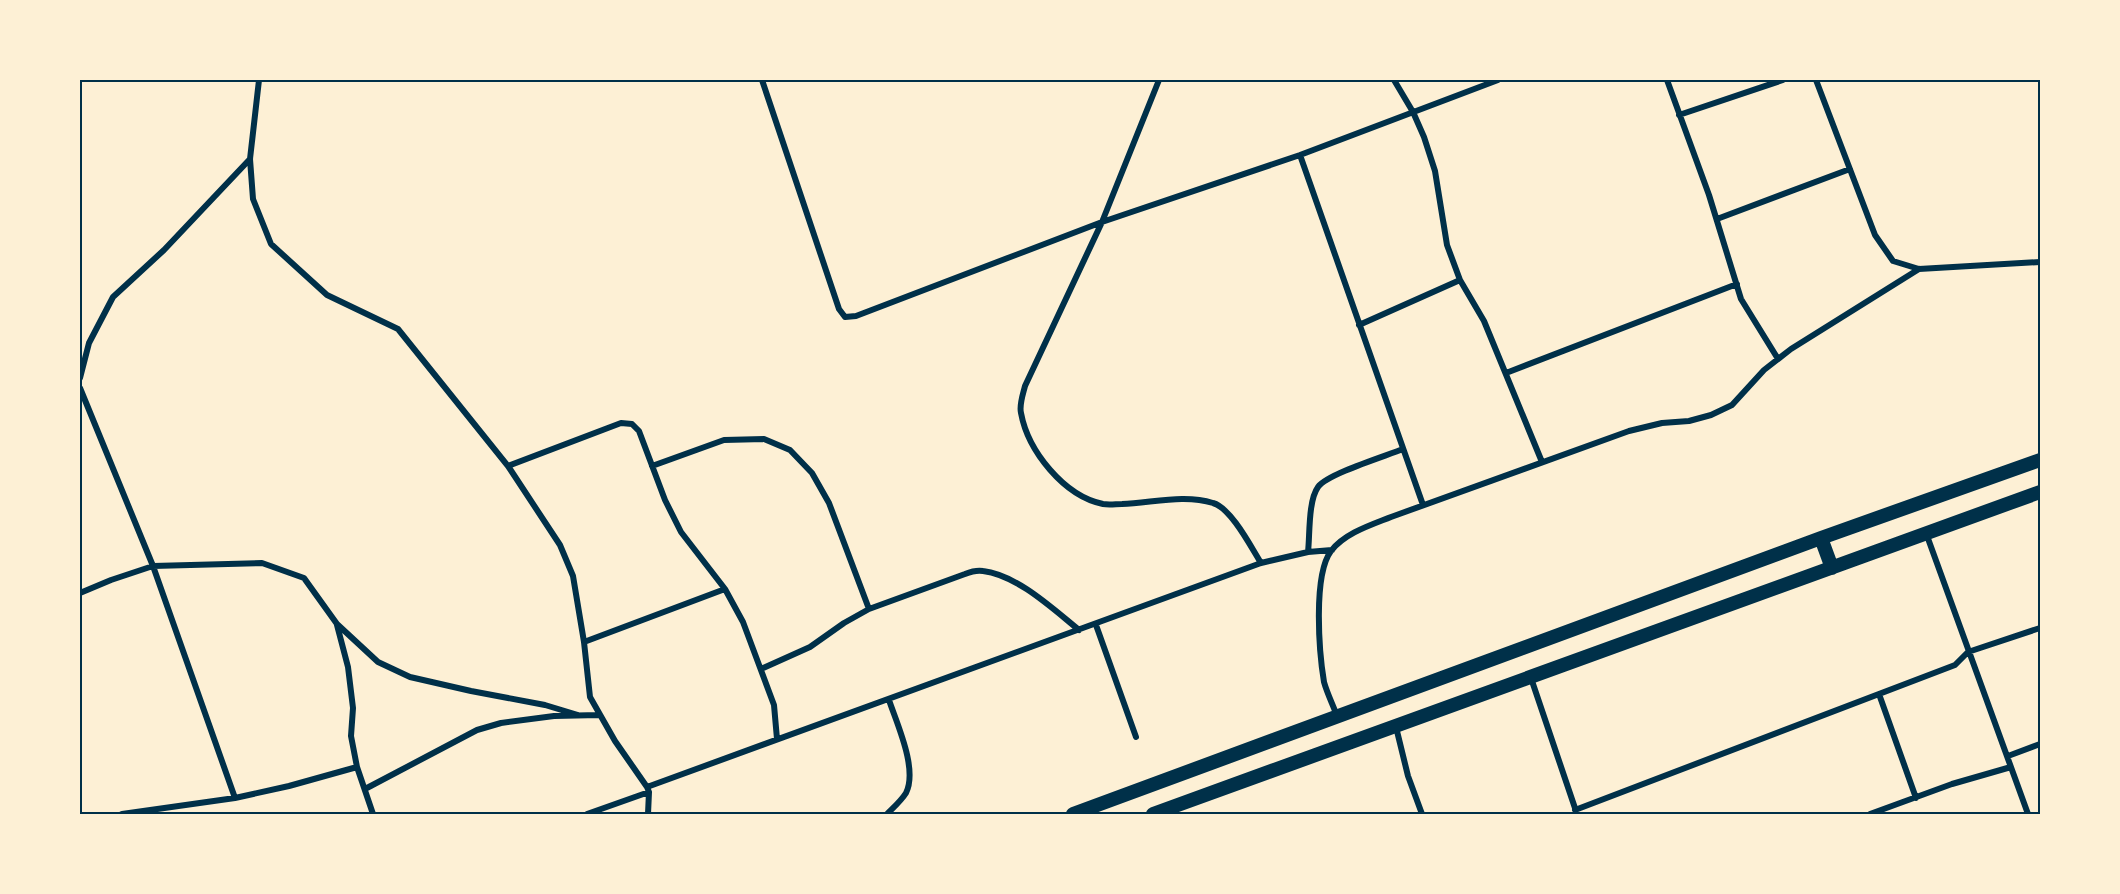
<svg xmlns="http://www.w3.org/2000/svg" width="2120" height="894" font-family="Georgia,serif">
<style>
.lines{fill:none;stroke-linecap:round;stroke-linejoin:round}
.minor{stroke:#003049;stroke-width:6}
.trunk{stroke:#003049;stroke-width:14}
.neatline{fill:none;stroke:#003049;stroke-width:2}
</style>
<rect width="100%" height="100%" fill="#fdf0d5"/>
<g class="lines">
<path class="minor" d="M259,80L250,159L253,199L271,244L327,295L398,329L508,466L560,545L573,576L584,642L590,697L615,741L647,787L649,792L648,814
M762,80L839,309L845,317L856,316L1102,222L1300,155L1498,80
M1159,80L1102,222L1025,386C1023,394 1019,405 1021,413C1028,451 1064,496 1103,504C1109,505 1116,504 1122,504C1152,503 1184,494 1213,503C1231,508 1251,547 1261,563
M1394,80L1413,112L1424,137L1435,171L1447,245L1460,280L1484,321L1542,462
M1667,80L1709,195L1741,299L1778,359
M1816,80L1875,235L1893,261L1919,269L2040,262
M1679,115L1783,80
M1300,155L1423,505
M1717,219L1850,169
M1359,325L1460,280
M1506,373L1737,284
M80,378L89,343L113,297L164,250L250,159
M80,388L153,566L235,798
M508,466L621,423L632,424L639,431L665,500L681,532L725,589L743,622L774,705L777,739
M652,466L724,440L764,439L790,450L812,473L829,503L869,609
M1926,533L2028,814
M1308,552C1310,535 1308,501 1318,487C1327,474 1386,456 1403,449
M80,593L111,580L153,566L262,563L304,578L337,624L378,662L410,677L471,691L545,705L578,715
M337,625L348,667L353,708L351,736L357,767L373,814
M1096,625L1136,737
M584,642L725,589
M761,669L810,647L844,623L869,609L965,574C970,572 977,570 983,571C1017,575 1053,609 1079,630
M1531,678L1577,814
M1879,694L1916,798
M1337,716C1333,705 1327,693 1324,682C1319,652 1313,575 1331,551C1345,533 1371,525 1391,517L1629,431L1662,423L1689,421L1711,415L1732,405L1764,370L1791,349L1919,269
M1396,727L1408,776L1422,814
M2008,756L2040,744
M647,787L1261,563L1308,552L1332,550
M365,789L477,730L501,723L554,716L599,715
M1575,810L1955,665L1968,652L2040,628
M122,814L235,798L289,786L357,767
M587,814L649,792
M887,814C893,808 901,801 906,793C918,769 897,724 889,700
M1870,814L1952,784L2011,767"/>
<path class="trunk" d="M1821,538L1832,568
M1073,814L1821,538L2040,460
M1153,814L2040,492"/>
</g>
<rect width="2120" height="894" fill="none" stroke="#fdf0d5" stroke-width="162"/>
<rect x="81" y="81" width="1958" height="732" class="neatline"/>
</svg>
